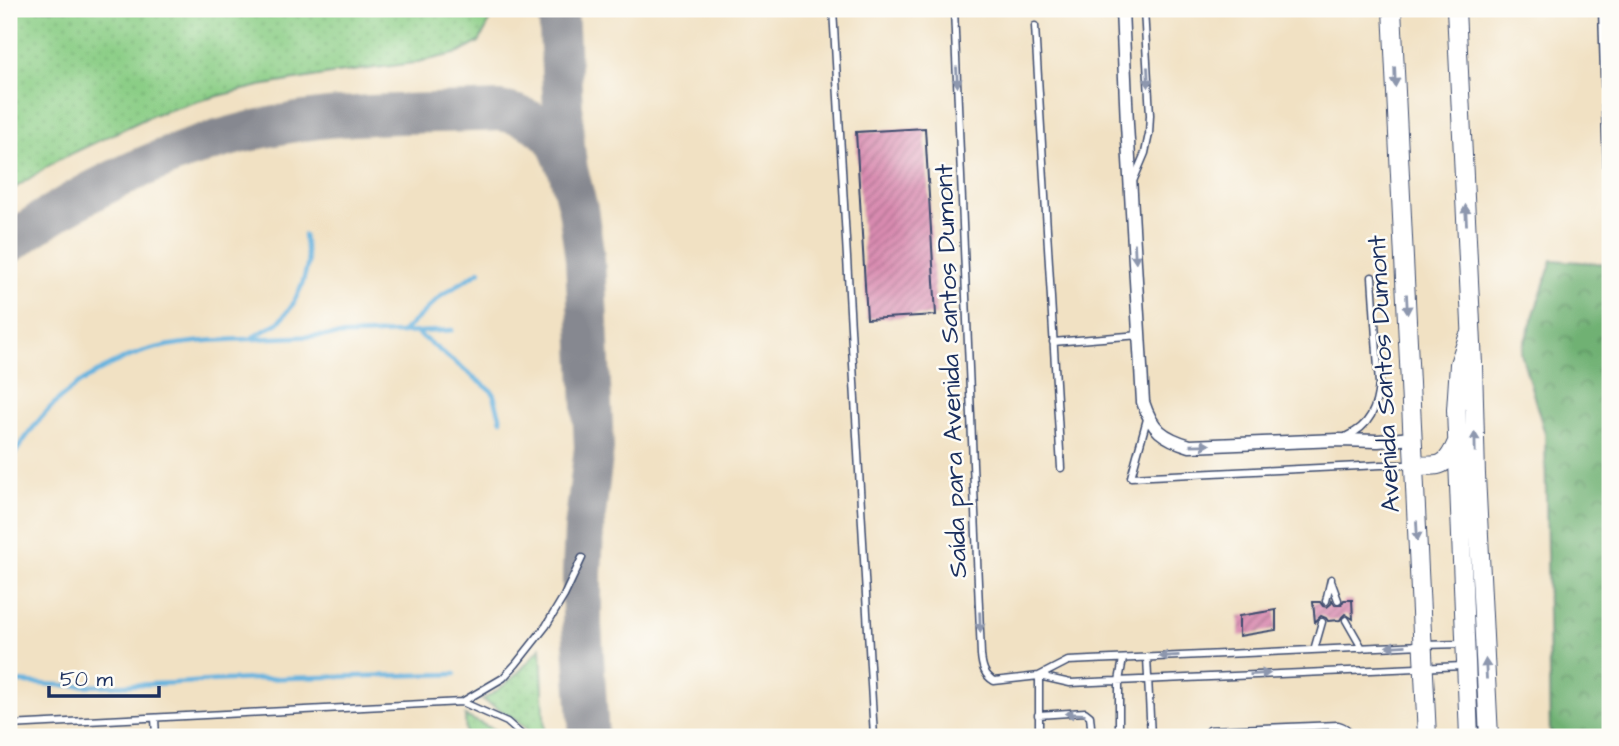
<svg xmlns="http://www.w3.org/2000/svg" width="1619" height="746" font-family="'Architects Daughter',sans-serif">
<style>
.grass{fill:url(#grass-dots);stroke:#537e72;stroke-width:2}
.forest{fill:url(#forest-crowns);stroke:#467068;stroke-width:2}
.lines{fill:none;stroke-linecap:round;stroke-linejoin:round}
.stream{stroke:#65b2df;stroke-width:4.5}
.taxiway{stroke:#868890;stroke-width:40}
.building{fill:url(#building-hatch)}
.lane-casing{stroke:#3b4a6d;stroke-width:9}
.street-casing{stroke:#3b4a6d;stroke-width:15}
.secondary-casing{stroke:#3b4a6d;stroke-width:20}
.lane{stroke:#fff;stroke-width:6}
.street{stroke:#fff;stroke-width:12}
.secondary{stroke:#fff;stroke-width:18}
.oneway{fill:#8d97ae}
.labels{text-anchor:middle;stroke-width:5;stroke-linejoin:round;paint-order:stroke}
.street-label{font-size:26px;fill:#1b2f5e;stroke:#fdfcf7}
</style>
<defs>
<pattern id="grass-dots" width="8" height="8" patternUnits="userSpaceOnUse" patternTransform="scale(1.75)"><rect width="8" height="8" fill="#8bce86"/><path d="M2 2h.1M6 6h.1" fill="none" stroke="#77b176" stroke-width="1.8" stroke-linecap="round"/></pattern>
<pattern id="forest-crowns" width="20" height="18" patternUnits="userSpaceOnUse" patternTransform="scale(1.75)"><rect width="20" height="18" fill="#70b173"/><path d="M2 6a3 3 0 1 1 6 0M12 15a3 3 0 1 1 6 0" fill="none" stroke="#5b9062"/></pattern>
<pattern id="building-hatch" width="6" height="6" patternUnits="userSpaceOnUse" patternTransform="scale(1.75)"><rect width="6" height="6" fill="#d98bb0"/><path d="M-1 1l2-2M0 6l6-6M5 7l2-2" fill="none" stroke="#af7292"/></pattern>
</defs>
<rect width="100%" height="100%" fill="#fdfcf7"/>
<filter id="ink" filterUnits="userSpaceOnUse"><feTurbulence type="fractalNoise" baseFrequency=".0143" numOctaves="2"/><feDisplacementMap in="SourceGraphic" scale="14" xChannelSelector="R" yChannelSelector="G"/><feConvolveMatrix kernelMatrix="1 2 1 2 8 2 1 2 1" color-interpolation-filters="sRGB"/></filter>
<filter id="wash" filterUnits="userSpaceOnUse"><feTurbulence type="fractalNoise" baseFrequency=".00686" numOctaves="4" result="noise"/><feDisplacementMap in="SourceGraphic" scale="28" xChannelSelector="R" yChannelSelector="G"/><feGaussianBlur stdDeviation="1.57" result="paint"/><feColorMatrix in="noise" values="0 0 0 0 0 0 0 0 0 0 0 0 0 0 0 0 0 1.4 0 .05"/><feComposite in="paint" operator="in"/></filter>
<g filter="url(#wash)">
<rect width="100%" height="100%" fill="#f1e1c3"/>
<path class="grass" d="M9,9H493L486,29L479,42L459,53L414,63L337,73L260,86L202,100L153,115L56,161L9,192Z
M541,647L545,737H534C520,721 501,709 482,700C507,686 522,670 541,647Z
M465,716L493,729L503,737H466Z"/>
<path class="forest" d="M1552,260L1610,264V737H1550L1545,434L1521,353Z"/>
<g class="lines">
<path class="stream" d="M402,333L442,295L480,271
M417,333L493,392L501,420
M253,337L278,323L292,306L302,285L308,263L304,235
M9,462C29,432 49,403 80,383C99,370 120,359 142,352C174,341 220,340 254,339C320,335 386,335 452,330
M9,681C81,690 154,684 227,680C303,677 379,676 455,674"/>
<path class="taxiway" d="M558,9L565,149L568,170L578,209L585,259L594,448L584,530L582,573V625L589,737
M9,244C97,178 209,132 319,119C379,112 440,114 500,111C521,114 543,124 555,141C560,149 563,159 567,168"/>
</g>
<g id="blocks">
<path class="building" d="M925,128L936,315L867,319L856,132Z
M1344,600H1352L1353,619L1345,614L1342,617L1340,620L1328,621L1326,618L1321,616L1315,622L1313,602H1320L1323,606L1327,607L1331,604L1332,601L1335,605H1341Z
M1276,610V630L1239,636V616Z"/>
</g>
</g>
<g filter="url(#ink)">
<use href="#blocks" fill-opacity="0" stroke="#3b4a6d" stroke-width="2"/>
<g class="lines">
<g class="lane-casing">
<path id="lane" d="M833,9L874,737
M954,9L981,655C982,666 984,675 994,681L1039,676L1068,661L1422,645L1463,644
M1602,9L1608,203L1610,219
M1035,26L1061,468
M1134,179L1145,153L1149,134L1150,115L1144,9
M1053,342L1140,335
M1147,419L1131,477L1381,465H1413
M1347,436C1370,426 1377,408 1379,384L1372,277
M1331,581L1338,600
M1326,601L1331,579
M1346,620L1362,648
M1314,650L1322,622
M1147,657L1151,737
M1039,676L1070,683L1463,666
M1039,676V737
M462,702L503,678L516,664L546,626L564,596L582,558
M1038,715L1085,712L1090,716L1092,737
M155,718L156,737
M9,725L462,702L507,722L524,737
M1119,737V681L1123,659
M1205,737V735L1210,730L1338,725C1345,727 1349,729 1349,737"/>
</g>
<g class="street-casing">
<path id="street" d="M1122,9L1127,124L1143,402C1152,430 1163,438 1190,446L1338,440L1378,441L1412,438"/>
</g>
<g class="secondary-casing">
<path id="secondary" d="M1392,9L1427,737
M1456,9L1473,365L1476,475L1489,737
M1468,337L1459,364L1456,410L1469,737
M1414,465C1441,467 1446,467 1457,442"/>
</g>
<use href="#lane" class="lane"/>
<use href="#street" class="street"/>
<use href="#secondary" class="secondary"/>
</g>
<defs><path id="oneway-solid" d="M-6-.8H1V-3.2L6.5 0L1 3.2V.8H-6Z" transform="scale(1.75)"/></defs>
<g class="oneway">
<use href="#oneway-solid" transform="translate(957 77) rotate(87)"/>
<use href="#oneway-solid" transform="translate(1148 77) rotate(87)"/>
<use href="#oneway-solid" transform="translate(1395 77) rotate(88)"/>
<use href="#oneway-solid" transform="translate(1466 215) rotate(-93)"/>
<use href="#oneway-solid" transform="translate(1135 253) rotate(87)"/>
<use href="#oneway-solid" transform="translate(1407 304) rotate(87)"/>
<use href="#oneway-solid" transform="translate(1475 442) rotate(-91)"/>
<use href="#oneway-solid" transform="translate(1200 445) rotate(-1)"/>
<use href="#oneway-solid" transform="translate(1417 531) rotate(87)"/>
<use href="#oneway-solid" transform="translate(980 622) rotate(88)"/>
<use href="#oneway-solid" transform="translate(1396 646) rotate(177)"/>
<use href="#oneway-solid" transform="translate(1169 656) rotate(177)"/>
<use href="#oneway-solid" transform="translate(1486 669) rotate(-93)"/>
<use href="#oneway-solid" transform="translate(1260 674) rotate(-3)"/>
<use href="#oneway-solid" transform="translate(1075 714) rotate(-178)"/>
</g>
</g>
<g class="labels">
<g class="street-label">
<text transform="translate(950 371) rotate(-92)" y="9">Saída para Avenida Santos Dumont</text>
<text transform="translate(1383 374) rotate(-93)" y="9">Avenida Santos Dumont</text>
</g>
</g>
<rect width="1619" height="746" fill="none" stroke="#fdfcf7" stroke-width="35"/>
<path d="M49 686v10h110v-10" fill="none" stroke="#1b2f5e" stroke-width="3.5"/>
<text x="60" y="686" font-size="21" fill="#1b2f5e" stroke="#fdfcf7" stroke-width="5" paint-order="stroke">50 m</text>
</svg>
